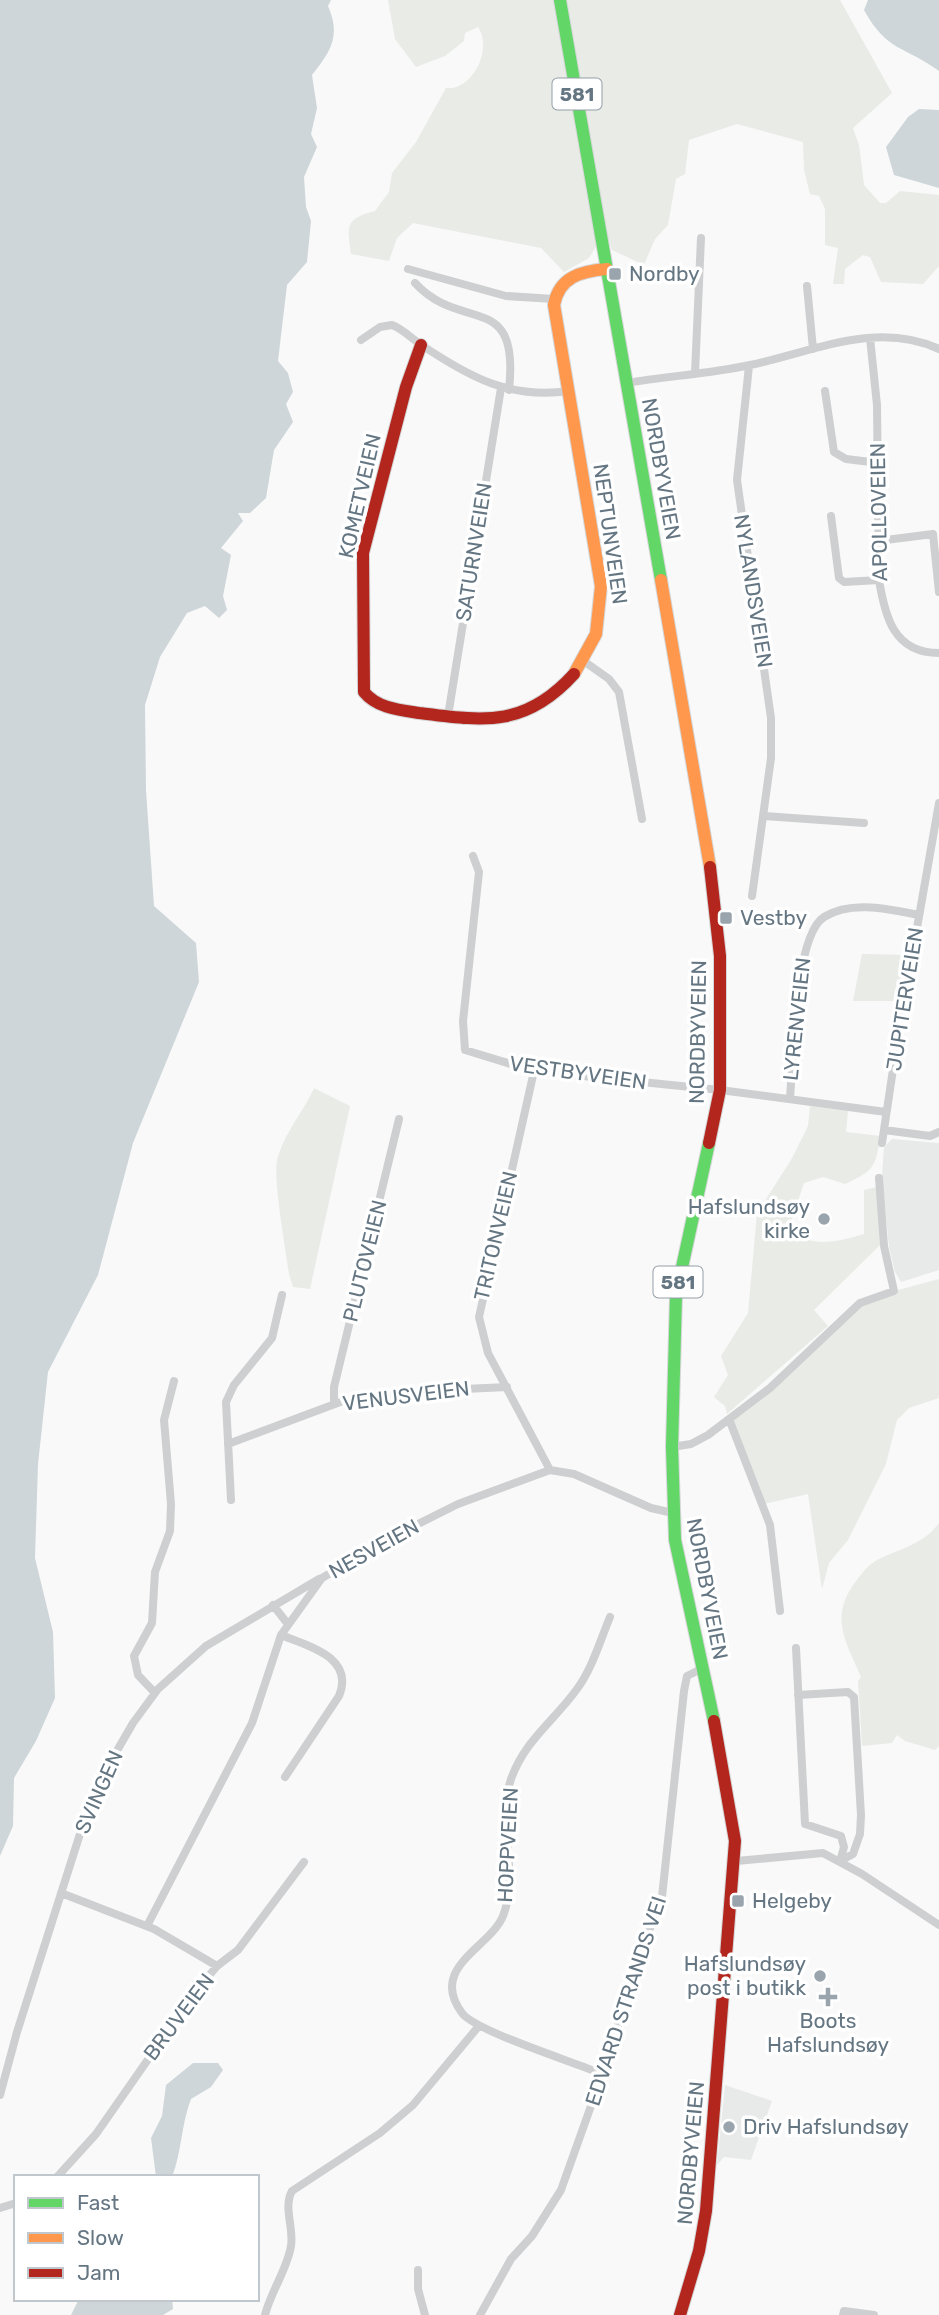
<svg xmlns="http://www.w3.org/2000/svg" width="939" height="2315" font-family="Rubik,sans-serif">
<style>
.built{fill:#e8e9e9}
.green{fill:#e8ebe6}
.water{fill:#ced6d9}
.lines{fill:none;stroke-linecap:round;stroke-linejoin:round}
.fast-casing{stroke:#d5d6d7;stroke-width:14}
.slow-casing{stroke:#d5d6d7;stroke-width:14}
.jam-casing{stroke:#d5d6d7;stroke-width:14}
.street{stroke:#cecfd0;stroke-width:8}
.fast{stroke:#63d668;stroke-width:12}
.slow{stroke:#ff974d;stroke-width:12}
.jam{stroke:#b3261e;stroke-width:12}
.poi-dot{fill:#99a4ac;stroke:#fff;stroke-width:2.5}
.labels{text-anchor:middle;stroke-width:7;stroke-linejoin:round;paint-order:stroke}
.shield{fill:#fff;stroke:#939fa8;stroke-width:2}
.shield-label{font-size:19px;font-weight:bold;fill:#657683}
.poi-label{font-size:21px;fill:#657683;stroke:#fff;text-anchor:start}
.street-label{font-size:21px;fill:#657683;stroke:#fff}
</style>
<rect width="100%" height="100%" fill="#f9f9f9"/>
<path class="built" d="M892,1139L939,1143V1270L901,1282L895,1272L889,1247L882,1175L884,1147Z
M725,2085L772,2101L751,2160L724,2157L717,2165Z"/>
<path class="green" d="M388,0H554L597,245L589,258L564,272L541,248L413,223L397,238L389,261L351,254C347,225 345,219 375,211L389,192L392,173L416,142L446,88C473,91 493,48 478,27L465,33L464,41L445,56L416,67L395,39Z
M566,0H840L892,93L853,128L859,145L864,185L880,203H886L900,191L939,195V266L923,284L881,282L870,257L863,255L845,269L844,284H833L838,248L825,245V209L819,196L810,194L804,170L803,142L737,124L689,140L685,174L676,179L668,225L655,239L644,265L612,250L605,229Z
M862,954L907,955L898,1001H853Z
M314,1088L350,1106L310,1289L293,1287L289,1274C286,1251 273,1179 277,1161C283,1134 303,1113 314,1088Z
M810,1106L848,1111L846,1132L880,1136C876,1168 873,1171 845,1184L823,1177L804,1183L789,1228C810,1249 837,1242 864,1234V1190L877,1187L880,1245L814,1310L828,1326L727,1414L725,1406L714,1397L728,1375L721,1356L748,1313L757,1213L791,1160L808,1126Z
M939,1279V1398L909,1408L897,1420L886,1464L848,1540L829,1563L822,1589L808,1494L764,1504L729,1419L872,1297Z
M939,1523V1746L935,1750L905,1741L897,1735L892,1743L862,1746L858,1681L861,1677C845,1640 829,1617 856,1581C862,1573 870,1563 879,1559C902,1548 924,1544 939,1523Z"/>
<path class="water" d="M0,0H331L328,6C341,36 331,51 312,75L317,108L311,134L317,147L304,177L306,207L311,221L307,262L287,285L278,361L288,373L293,392L286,404L293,422L274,450L266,498L250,513H238L243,521L221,548L231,555L223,596L227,610L219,618L205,606L187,613L160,657L145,705L146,790L154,906L196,943L199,982L133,1143L98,1275L48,1372L38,1464L35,1558L53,1632L55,1698L36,1741L14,1778L13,1826L0,1856Z
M868,0H939V71C905,46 887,52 864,10Z
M919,109L939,110V188L894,175L886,147L908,117Z
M193,2063H218L223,2070L211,2087L191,2099C181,2125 182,2151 172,2177H156L151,2138L162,2116L166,2085Z
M79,2299H172L173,2309L163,2315H71Z"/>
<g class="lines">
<g class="fast-casing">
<path id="fast" d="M560,0L661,580
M709,1143L676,1295L672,1447L675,1540L714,1721"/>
</g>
<g class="slow-casing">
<path id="slow" d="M661,580L710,867
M574,674L596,634L601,586L554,305C559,277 581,271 607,269"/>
</g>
<g class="jam-casing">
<path id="jam" d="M421,345L406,387L363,553L364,692C377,708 399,710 419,713C484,721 525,728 574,674
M709,1143L720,1090V956L710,867
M680,2315L699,2251L706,2211L735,1841L714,1721"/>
</g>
<path class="street" d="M408,269L506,296L554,299
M415,283C462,334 520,289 509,390
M807,286L813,349
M870,338L877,405L879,580C885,617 894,653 939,653
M361,340L380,327L392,325C403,329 412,339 423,346C471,378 510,399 569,391
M749,366L737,480L771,718V758L752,896
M695,373L701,238
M627,383C667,376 709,374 750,365C813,352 876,320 939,349
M825,391L834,452L846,459L879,463
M831,516L839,578L844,582L879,580
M878,541L933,534L939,592
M585,662L609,679L619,692L642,819
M448,716L501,388
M764,816L864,823
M473,856L479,872L463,1021L465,1050L534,1071L720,1090L886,1112
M534,1071L479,1317L488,1353L550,1470
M790,1099C793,1062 794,936 824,917C851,900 888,909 919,915
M884,1130L930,1136L939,1132
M882,1143L898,1036L939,803
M334,1403V1387L399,1119
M729,1419L770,1525L780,1611
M228,1444L343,1401L443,1390L507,1387
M672,1447L691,1444L708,1435L770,1388L860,1303L894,1291L884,1246L879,1178
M231,1500L226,1402L234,1385L272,1338L282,1295
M273,1605L287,1623
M281,1635C308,1646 355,1657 339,1696L285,1777
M796,1648L805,1824L841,1836L844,1847L840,1861
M155,1693L138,1675L134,1656L152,1623L155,1572L170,1531L171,1504L164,1420L174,1381
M798,1695L848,1692L854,1697L861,1815L860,1834L853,1854L840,1861
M736,1861L823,1853L862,1874L939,1925
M61,1893L154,1929L217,1966
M147,1926L252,1723L281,1635L322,1578L392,1537L458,1504L550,1470L574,1474L651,1508L673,1513
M602,2074C574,2062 475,2031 462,2013C428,1967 490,1948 503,1916C520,1873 496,1822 511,1779C525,1740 554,1721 577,1689C592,1669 600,1641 610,1617
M0,2095L17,2032L79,1837L103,1775L133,1723L158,1689L206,1646L319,1579
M57,2177L96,2134L193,1995L217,1966L238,1950L304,1862
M0,2208L16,2203
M418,2270V2289L425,2315
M265,2315C271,2291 287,2270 291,2246C294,2228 283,2207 292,2191L380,2133L413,2105L478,2027
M480,2315L511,2259L532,2236L561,2190L612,2047L633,1972L662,1897L684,1691L687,1676L703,1668
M843,2315L844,2311L874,2315"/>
<use href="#fast" class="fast"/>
<use href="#slow" class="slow"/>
<use href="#jam" class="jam"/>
</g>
<g class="poi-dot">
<rect x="608" y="267" width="14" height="14" rx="3.5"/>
<rect x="719" y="911" width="14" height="14" rx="3.5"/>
<circle cx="824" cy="1219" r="7"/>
<rect x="731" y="1894" width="14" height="14" rx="3.5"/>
<circle cx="820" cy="1976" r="7"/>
<path d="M824.5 1986.5h7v7h7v7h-7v7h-7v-7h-7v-7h7z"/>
<circle cx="729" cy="2127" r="7"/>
</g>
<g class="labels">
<g class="shield">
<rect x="552.5" y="78.5" width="49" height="31" rx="5"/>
<rect x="653.5" y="1266.5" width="49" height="31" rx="5"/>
</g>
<g class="shield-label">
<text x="577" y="101">581</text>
<text x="678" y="1289">581</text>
</g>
<g class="poi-label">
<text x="629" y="281">Nordby</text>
<text x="740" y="925">Vestby</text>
<text x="810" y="1214" text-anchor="end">Hafslundsøy<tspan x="810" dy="24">kirke</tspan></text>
<text x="752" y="1908">Helgeby</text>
<text x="806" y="1971" text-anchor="end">Hafslundsøy<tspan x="806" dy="24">post i butikk</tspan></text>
<text x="828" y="2028" text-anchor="middle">Boots<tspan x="828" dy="24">Hafslundsøy</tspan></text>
<text x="743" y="2134">Driv Hafslundsøy</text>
</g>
<g class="street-label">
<text transform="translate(661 469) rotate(80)" y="7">NORDBYVEIEN</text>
<text transform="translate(360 496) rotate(-77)" y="7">KOMETVEIEN</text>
<text transform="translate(879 512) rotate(-91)" y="7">APOLLOVEIEN</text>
<text transform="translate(610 534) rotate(82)" y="7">NEPTUNVEIEN</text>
<text transform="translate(474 552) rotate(-81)" y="7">SATURNVEIEN</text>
<text transform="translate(753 591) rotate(81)" y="7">NYLANDSVEIEN</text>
<text transform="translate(905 999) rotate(-81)" y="7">JUPITERVEIEN</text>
<text transform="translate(797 1019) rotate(-84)" y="7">LYRENVEIEN</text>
<text transform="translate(698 1032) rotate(-89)" y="7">NORDBYVEIEN</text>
<text transform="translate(578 1073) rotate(8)" y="7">VESTBYVEIEN</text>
<text transform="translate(496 1236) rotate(-77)" y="7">TRITONVEIEN</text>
<text transform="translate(365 1261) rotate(-76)" y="7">PLUTOVEIEN</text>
<text transform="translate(406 1396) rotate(-7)" y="7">VENUSVEIEN</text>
<text transform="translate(374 1549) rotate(-29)" y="7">NESVEIEN</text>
<text transform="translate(707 1589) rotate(79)" y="7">NORDBYVEIEN</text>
<text transform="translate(99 1792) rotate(-66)" y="7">SVINGEN</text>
<text transform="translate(508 1845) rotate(-87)" y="7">HOPPVEIEN</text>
<text transform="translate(626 2001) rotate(-72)" y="7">EDVARD STRANDS VEI</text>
<text transform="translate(179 2017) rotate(-53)" y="7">BRUVEIEN</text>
<text transform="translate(691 2153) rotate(-85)" y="7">NORDBYVEIEN</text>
</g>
</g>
<rect x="14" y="2175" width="245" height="126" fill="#ffffff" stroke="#c1c8cd" stroke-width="2"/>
<rect x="28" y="2198" width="35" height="10" fill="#63d668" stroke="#c1c8cd" stroke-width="2"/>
<text x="77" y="2210" font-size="21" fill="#657683">Fast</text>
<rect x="28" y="2233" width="35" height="10" fill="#ff974d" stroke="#c1c8cd" stroke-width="2"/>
<text x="77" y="2245" font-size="21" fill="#657683">Slow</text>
<rect x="28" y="2268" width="35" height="10" fill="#b3261e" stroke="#c1c8cd" stroke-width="2"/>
<text x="77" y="2280" font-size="21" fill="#657683">Jam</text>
</svg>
